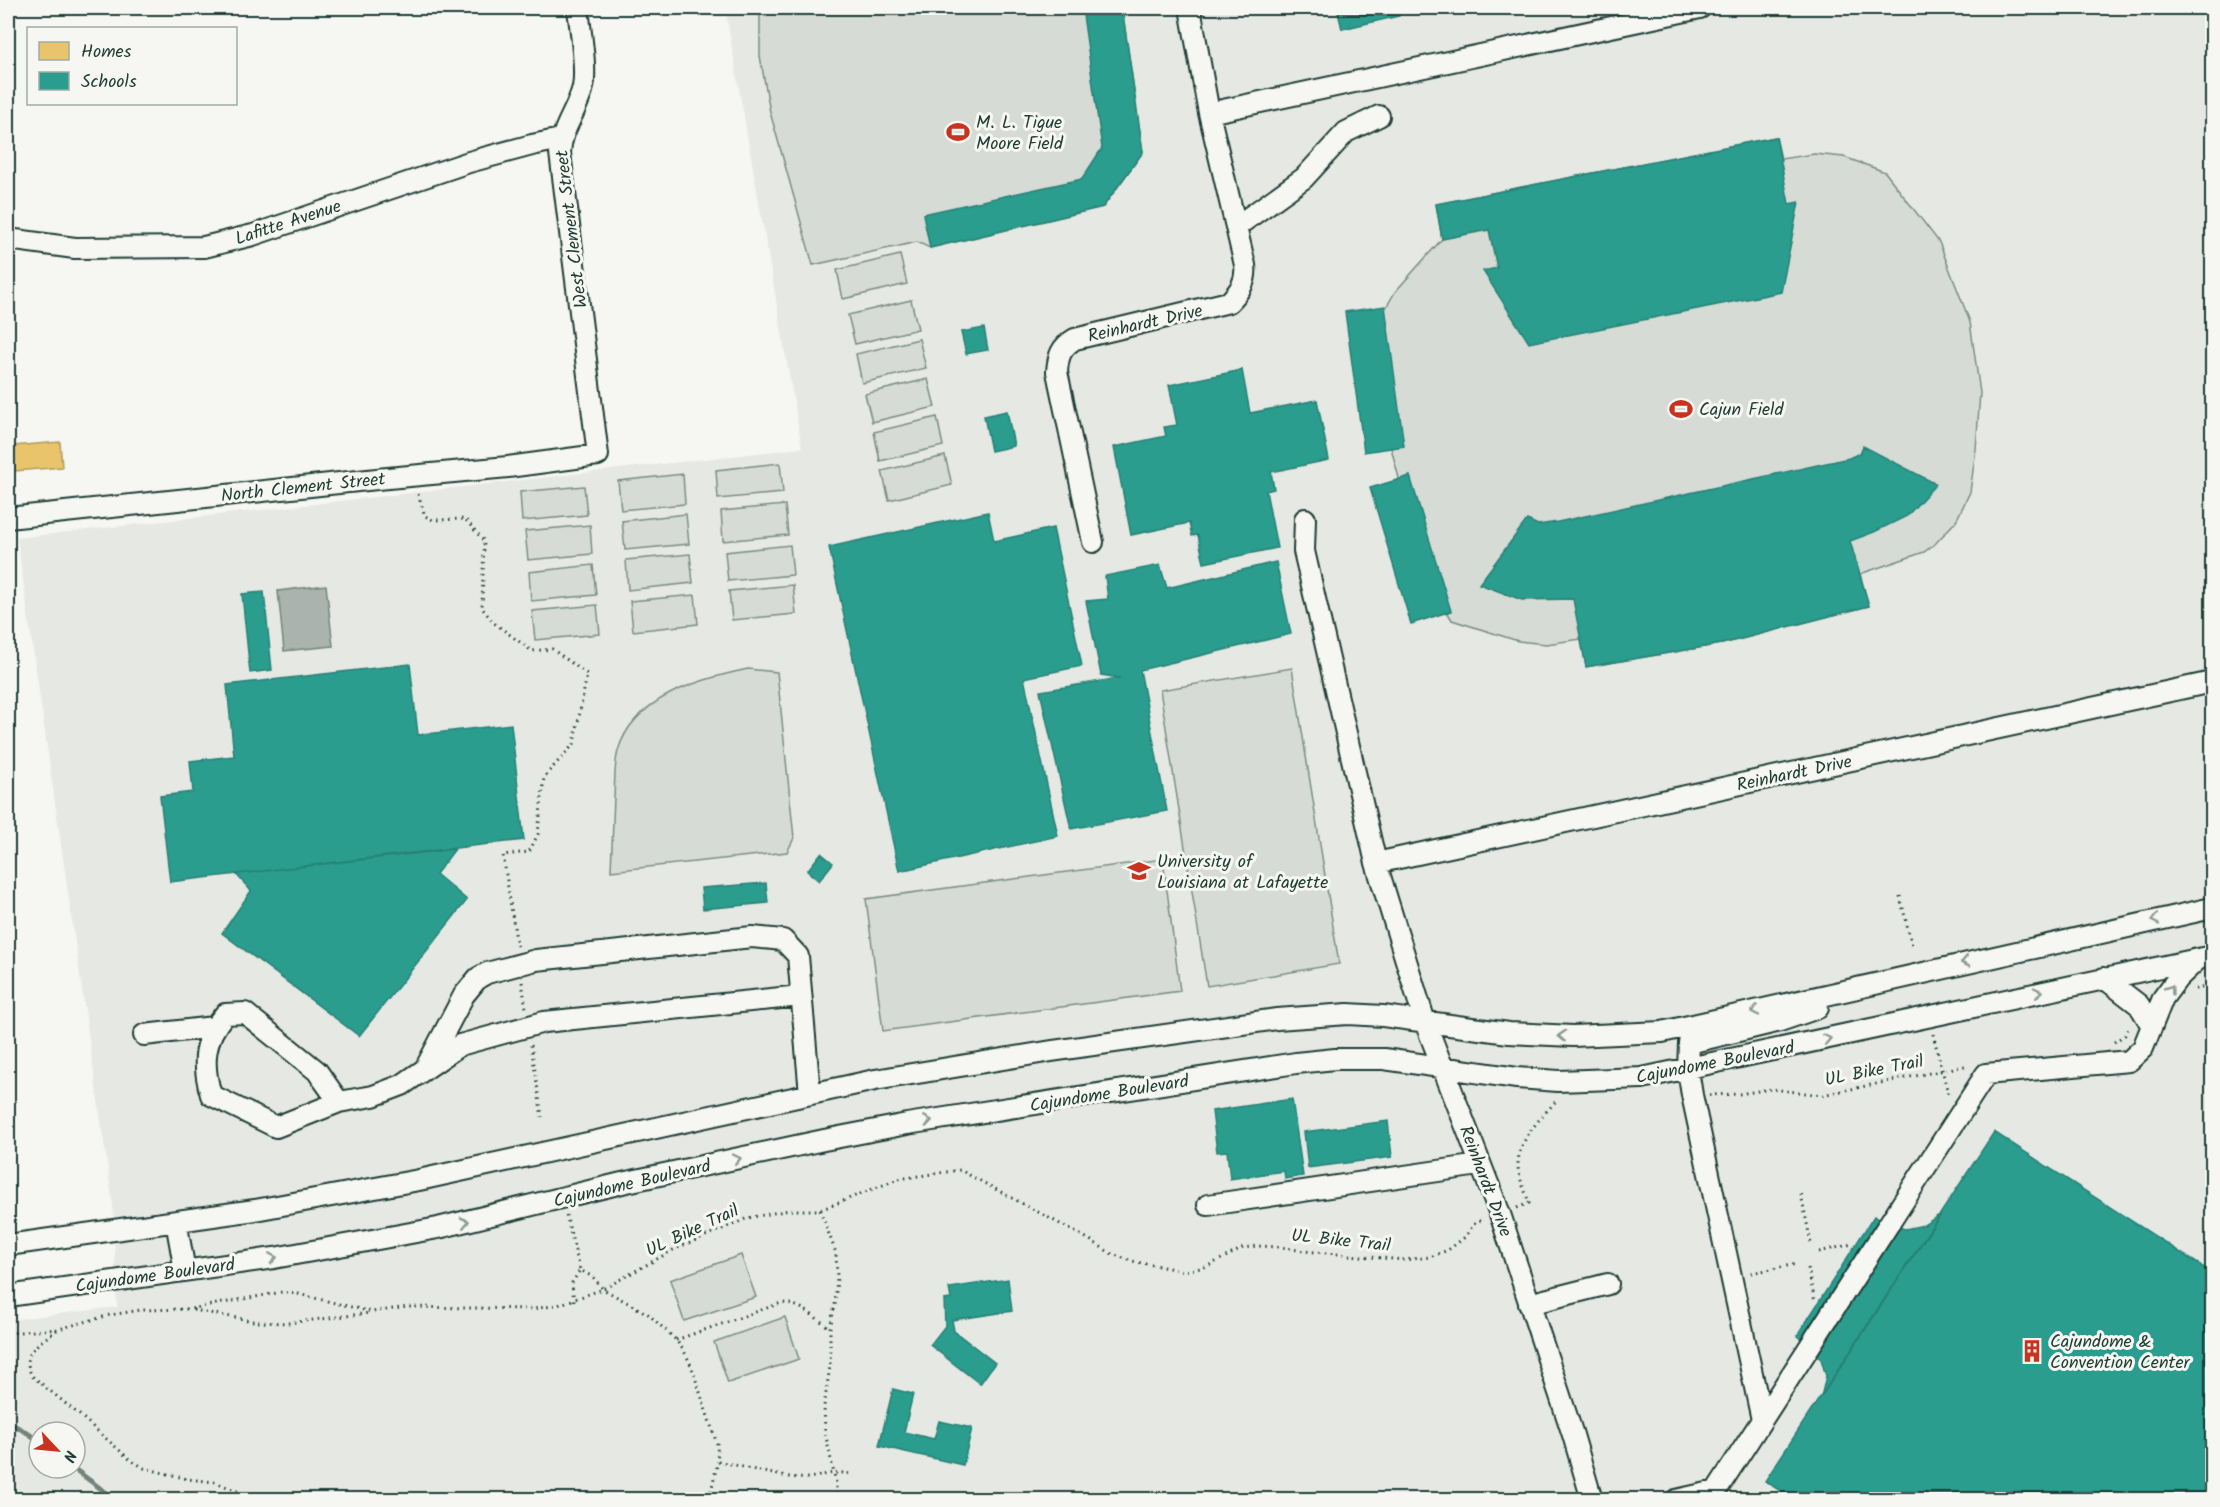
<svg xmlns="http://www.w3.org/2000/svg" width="2220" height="1507" font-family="Kalam,sans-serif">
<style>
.built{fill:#e6e8e4;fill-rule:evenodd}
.green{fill:#d6dbd6;stroke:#7a8c85;stroke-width:1.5}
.water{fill:#aab3ae;stroke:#72847d;stroke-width:1.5}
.homes{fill:#e9c46a;stroke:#ac9c5a;stroke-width:1.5}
.schools{fill:#2a9d8f;stroke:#278074;stroke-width:1.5}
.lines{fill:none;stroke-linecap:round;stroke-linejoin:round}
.stream{stroke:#72847d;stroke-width:5}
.minor-casing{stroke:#1f3d34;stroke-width:24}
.path{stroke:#1f3d34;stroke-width:3;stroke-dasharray:1.5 4.5;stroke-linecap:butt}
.minor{stroke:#f6f6f2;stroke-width:20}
.oneway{stroke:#8a9a93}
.labels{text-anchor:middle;stroke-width:6;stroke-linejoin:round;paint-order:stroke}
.poi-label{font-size:18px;fill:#1f3d34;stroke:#f6f6f2;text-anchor:start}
.street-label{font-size:18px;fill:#1f3d34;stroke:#f6f6f2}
</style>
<rect width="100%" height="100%" fill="#f6f6f2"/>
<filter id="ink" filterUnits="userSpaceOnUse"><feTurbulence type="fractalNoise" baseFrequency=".0167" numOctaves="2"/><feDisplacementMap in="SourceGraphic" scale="12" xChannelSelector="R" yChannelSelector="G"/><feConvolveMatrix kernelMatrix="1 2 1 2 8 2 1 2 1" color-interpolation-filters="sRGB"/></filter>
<g filter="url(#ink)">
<path class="built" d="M725,8H2212V1499H8V1320L117,1307L113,1205L17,538L802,448ZM39,1432H75V1468H39Z"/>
<path class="green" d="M760,8H1122L1143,152L1103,207L930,248L917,242L813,265L770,112L760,56Z
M1776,137L1781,159L1814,154L1844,157L1885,172L1939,242L1970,322L1980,393L1976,449L1970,492L1956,521L1935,544L1924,552L1860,574L1869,606L1722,644L1586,667L1581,639L1546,644L1518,641L1452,620L1424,573L1385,425L1378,322L1395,292L1442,239L1436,204Z
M900,255L907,284L843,299L837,270Z
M911,300L918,329L855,344L848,315Z
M919,339L926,368L862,383L856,354Z
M928,379L935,407L872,422L865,394Z
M937,417L943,446L880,461L874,432Z
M945,456L952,485L889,500L882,471Z
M780,463L783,493L718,499L716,470Z
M683,474L685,504L621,510L618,481Z
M584,486L587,515L522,521L520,492Z
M785,505L788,535L723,541L721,511Z
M686,514L689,544L625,550L622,521Z
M590,525L592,554L528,560L525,531Z
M790,545L793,575L728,581L725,552Z
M690,554L693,583L628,590L626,560Z
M593,565L596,595L531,601L529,572Z
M793,585L796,614L732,620L729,591Z
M695,595L698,624L633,631L630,601Z
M597,605L600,634L535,640L532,611Z
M1292,668L1339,964L1207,986L1160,690Z
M748,669L777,672L794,838L787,852L611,871C612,847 613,822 614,797C615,783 614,765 618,751C633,697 700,679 748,669Z
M1163,859L1180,991L883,1031L866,899Z
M741,1255L756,1297L684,1321L670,1280Z
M785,1317L799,1359L728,1383L714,1342Z"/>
<path class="water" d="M326,585L333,646L284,651L278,591Z"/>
<path class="homes" d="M60,442L62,467L15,471L13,446Z"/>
<path class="schools" d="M1082,8H1122L1143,152L1103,207L930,248L923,214L1082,179L1102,148Z
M1337,8H1397L1399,16L1342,29Z
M1776,137L1789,204L1799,202L1781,292L1529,343L1483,271L1497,268L1489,230L1442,239L1436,204Z
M1385,306L1404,446L1364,452L1345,312Z
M984,328L988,350L966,354L961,332Z
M1242,370L1250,413L1317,400L1329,460L1271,472L1274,489L1266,491L1277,548L1204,563L1198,535L1192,536L1189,523L1131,535L1114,447L1166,436L1164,427L1177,425L1169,385Z
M1007,411L1014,446L991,451L984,416Z
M1863,446L1936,484L1907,516L1874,532L1850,541L1869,606L1722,644L1586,667L1573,599L1522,600L1479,584L1527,520L1538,525L1558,522L1849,458L1860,453Z
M1410,476L1451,611L1411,624L1370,488Z
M988,512L994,541L1053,528L1082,666L1024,678L1058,836L899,871L829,547Z
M1276,562L1291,634L1140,670L1167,811L1071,829L1040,691L1120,678L1101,675L1086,601L1108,599L1105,576L1160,565L1167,588Z
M264,592L272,670L250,673L242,594Z
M410,664L418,735L511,724L524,840L170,882L160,796L193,792L190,761L234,756L227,685Z
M455,849L436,874L467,900L359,1036L222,933L251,891L236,874Z
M821,853L833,863L819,881L807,871Z
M766,883L768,903L703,909L701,888Z
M1292,1099L1303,1176L1285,1179L1284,1171L1230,1179L1227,1151L1217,1152L1212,1111Z
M1388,1121L1392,1157L1308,1168L1304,1132Z
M1994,1132L2212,1273V1500H1794L1765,1481Z
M1941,1214L1821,1397L1826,1376L1821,1359L1811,1346L1797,1336L1874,1216L1890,1224L1905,1229L1924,1225Z
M1008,1279L1012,1311L952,1320L954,1331L995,1363L980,1384L930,1345L945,1326L944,1300L951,1299L949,1288Z
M893,1389L913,1394L904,1432L934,1439L939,1421L972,1428L963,1465L879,1446Z"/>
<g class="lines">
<path class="stream" d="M8,1422L26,1432L39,1441
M73,1468L116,1500"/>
<g class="minor-casing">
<path id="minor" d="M1209,113L1700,8
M1237,226L1304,178L1346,132L1379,116
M8,239L75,248L204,247L253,235L469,162L532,145L561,139
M8,518L377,479L508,467L598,455L560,153C561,128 577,112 583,87C587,67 580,29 578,8
M1305,519L1304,551L1376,863L1425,1022L1500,1214L1573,1435L1592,1500
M1093,542L1057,372C1058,356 1061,347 1075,339L1229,302C1240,291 1247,281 1245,265L1209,113L1190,8
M1376,863L2212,682
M2104,978L2139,1005L2152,1026
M144,1035L214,1027
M426,1067L464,995L478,978L487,973L536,960L752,937L783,940L798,956L810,1094
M339,1102L276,1127L211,1095C202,1064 203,1039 225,1014L245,1013L317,1071L339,1102L373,1096L402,1085L460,1045L544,1022L801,996
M1208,1205L1479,1165
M176,1221L185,1271
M8,1245L255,1210L419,1180L875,1080L1052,1051L1277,1019L1348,1014L1383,1016L1509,1033L1573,1036L1662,1032L2212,908
M8,1296L274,1258L438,1228L622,1183L824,1140L907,1124L1296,1063L1335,1059H1384L1517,1078L1558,1081L1642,1078L2212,956
M1529,1304L1608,1284
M1762,1420L1692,1095L1688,1070L1689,1043L1780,1021L1818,1008
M1676,1500L1716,1491L1986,1074L2129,1061L2143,1048L2163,998L2178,978L2198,959"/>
</g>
<path class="path" d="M418,494L425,516L433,520L465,519L484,541L482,608L494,623L532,651L552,649L587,674L574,744L544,777L538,834L529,852L503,855L517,946
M1900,896L1912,946
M522,982L526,1008
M2195,989L2212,986
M1933,1034L1949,1097
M2114,1042L2125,1035L2129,1026
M531,1045L542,1117
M1709,1095L1739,1094L1771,1089L1822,1095L1969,1065
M1801,1194L1811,1243
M1517,1208L1529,1203C1526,1192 1519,1179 1518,1167C1517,1140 1540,1119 1557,1100
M820,1210L836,1253L837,1277L835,1305L830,1328V1366L824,1406L825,1432L836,1483V1500
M566,1215L580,1270L593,1277L603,1289L648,1314L676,1340L684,1351L691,1365L717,1444L718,1461L709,1500
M1819,1252L1852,1244
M1808,1268L1815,1302
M1751,1273L1797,1264
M574,1301L572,1283L580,1270
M193,1310L259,1322L288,1323L370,1313
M57,1330C41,1342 19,1352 32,1376L82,1417L128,1458L144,1468L188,1479L215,1482L260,1500
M8,1333L59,1329L110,1315L141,1310L190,1309L282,1292L298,1294L372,1312L408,1307L534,1309L558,1305L603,1289L675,1249L748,1218L789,1210H820L898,1179L960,1170L1090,1240L1112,1254L1132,1261L1184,1271L1206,1267L1243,1248L1257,1246L1281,1247L1304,1251L1404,1260L1430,1257L1448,1250L1465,1237L1475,1223L1482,1220
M676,1340L781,1303C801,1303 814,1317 830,1328
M718,1461C745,1467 771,1475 798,1478C818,1480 832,1468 853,1475"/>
<use href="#minor" class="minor"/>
</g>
<defs><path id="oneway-chevron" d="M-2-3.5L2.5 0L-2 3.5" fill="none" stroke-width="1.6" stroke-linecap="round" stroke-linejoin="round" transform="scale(1.5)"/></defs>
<g class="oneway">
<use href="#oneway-chevron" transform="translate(2155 920) rotate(168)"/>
<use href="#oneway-chevron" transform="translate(1965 962) rotate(167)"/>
<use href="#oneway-chevron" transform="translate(2170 989) rotate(-54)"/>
<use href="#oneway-chevron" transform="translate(2038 992) rotate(-12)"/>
<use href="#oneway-chevron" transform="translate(1755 1011) rotate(168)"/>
<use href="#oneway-chevron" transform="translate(1562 1036) rotate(-177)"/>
<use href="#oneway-chevron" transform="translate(1827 1039) rotate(-12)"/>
<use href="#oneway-chevron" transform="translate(928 1121) rotate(-9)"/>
<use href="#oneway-chevron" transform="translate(737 1159) rotate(-12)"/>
<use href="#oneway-chevron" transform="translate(465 1222) rotate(-13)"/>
<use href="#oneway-chevron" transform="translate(273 1258) rotate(-9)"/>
</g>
</g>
<defs>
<g id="stadium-bare" transform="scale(1.8)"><path d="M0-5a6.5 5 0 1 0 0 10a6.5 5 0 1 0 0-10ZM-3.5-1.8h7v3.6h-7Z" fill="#c8321e" stroke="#f6f6f2" stroke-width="2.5" paint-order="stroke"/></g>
<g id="university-bare" transform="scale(1.8)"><path d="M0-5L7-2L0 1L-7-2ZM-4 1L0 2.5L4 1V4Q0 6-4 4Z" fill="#c8321e" stroke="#f6f6f2" stroke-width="2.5" paint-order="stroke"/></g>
<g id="building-bare" transform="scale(1.8)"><path d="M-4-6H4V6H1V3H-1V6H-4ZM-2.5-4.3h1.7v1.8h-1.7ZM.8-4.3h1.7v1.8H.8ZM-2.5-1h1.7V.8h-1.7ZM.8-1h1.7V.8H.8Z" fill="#c8321e" stroke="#f6f6f2" stroke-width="2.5" paint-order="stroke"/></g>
</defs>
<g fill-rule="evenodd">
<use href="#stadium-bare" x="958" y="132"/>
<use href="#stadium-bare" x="1681" y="409"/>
<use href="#university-bare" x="1139" y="871"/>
<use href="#building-bare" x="2032" y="1351"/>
</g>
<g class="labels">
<g class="poi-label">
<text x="976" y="128">M. L. Tigue<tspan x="976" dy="21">Moore Field</tspan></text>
<text x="1699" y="415">Cajun Field</text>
<text x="1157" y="867">University of<tspan x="1157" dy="21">Louisiana at Lafayette</tspan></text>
<text x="2050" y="1347">Cajundome &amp;<tspan x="2050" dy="21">Convention Center</tspan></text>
</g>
<g class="street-label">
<text transform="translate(288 222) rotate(-18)" y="6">Lafitte Avenue</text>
<text transform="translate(571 229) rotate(-97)" y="6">West Clement Street</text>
<text transform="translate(1145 323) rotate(-13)" y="6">Reinhardt Drive</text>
<text transform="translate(303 487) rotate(-6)" y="6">North Clement Street</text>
<text transform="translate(1794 773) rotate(-12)" y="6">Reinhardt Drive</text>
<text transform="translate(1715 1062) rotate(-11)" y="6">Cajundome Boulevard</text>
<text transform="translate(1874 1070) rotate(-11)" y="6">UL Bike Trail</text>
<text transform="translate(1109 1093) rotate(-9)" y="6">Cajundome Boulevard</text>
<text transform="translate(1486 1181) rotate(69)" y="6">Reinhardt Drive</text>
<text transform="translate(632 1183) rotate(-13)" y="6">Cajundome Boulevard</text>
<text transform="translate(692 1230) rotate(-25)" y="6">UL Bike Trail</text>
<text transform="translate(1341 1240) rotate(6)" y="6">UL Bike Trail</text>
<text transform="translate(155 1275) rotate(-8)" y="6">Cajundome Boulevard</text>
</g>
</g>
<rect width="2220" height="1507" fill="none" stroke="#f6f6f2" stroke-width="30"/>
<rect x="15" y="15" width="2190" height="1477" fill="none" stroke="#1f3d34" stroke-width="2" filter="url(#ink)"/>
<rect x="27" y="27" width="210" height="78" fill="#f6f6f2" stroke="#a0aca6" stroke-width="1.5"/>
<rect x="39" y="42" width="30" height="18" fill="#e9c46a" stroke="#a0aca6" stroke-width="1.5"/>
<text x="81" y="57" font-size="18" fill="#1f3d34">Homes</text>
<rect x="39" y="72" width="30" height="18" fill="#2a9d8f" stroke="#a0aca6" stroke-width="1.5"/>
<text x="81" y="87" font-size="18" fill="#1f3d34">Schools</text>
<g transform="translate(57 1450) rotate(116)"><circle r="28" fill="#f6f6f2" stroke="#a0aca6" stroke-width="1.5"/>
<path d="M0-4.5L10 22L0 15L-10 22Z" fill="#c8321e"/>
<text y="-9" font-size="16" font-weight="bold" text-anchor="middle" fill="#1f3d34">N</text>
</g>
</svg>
